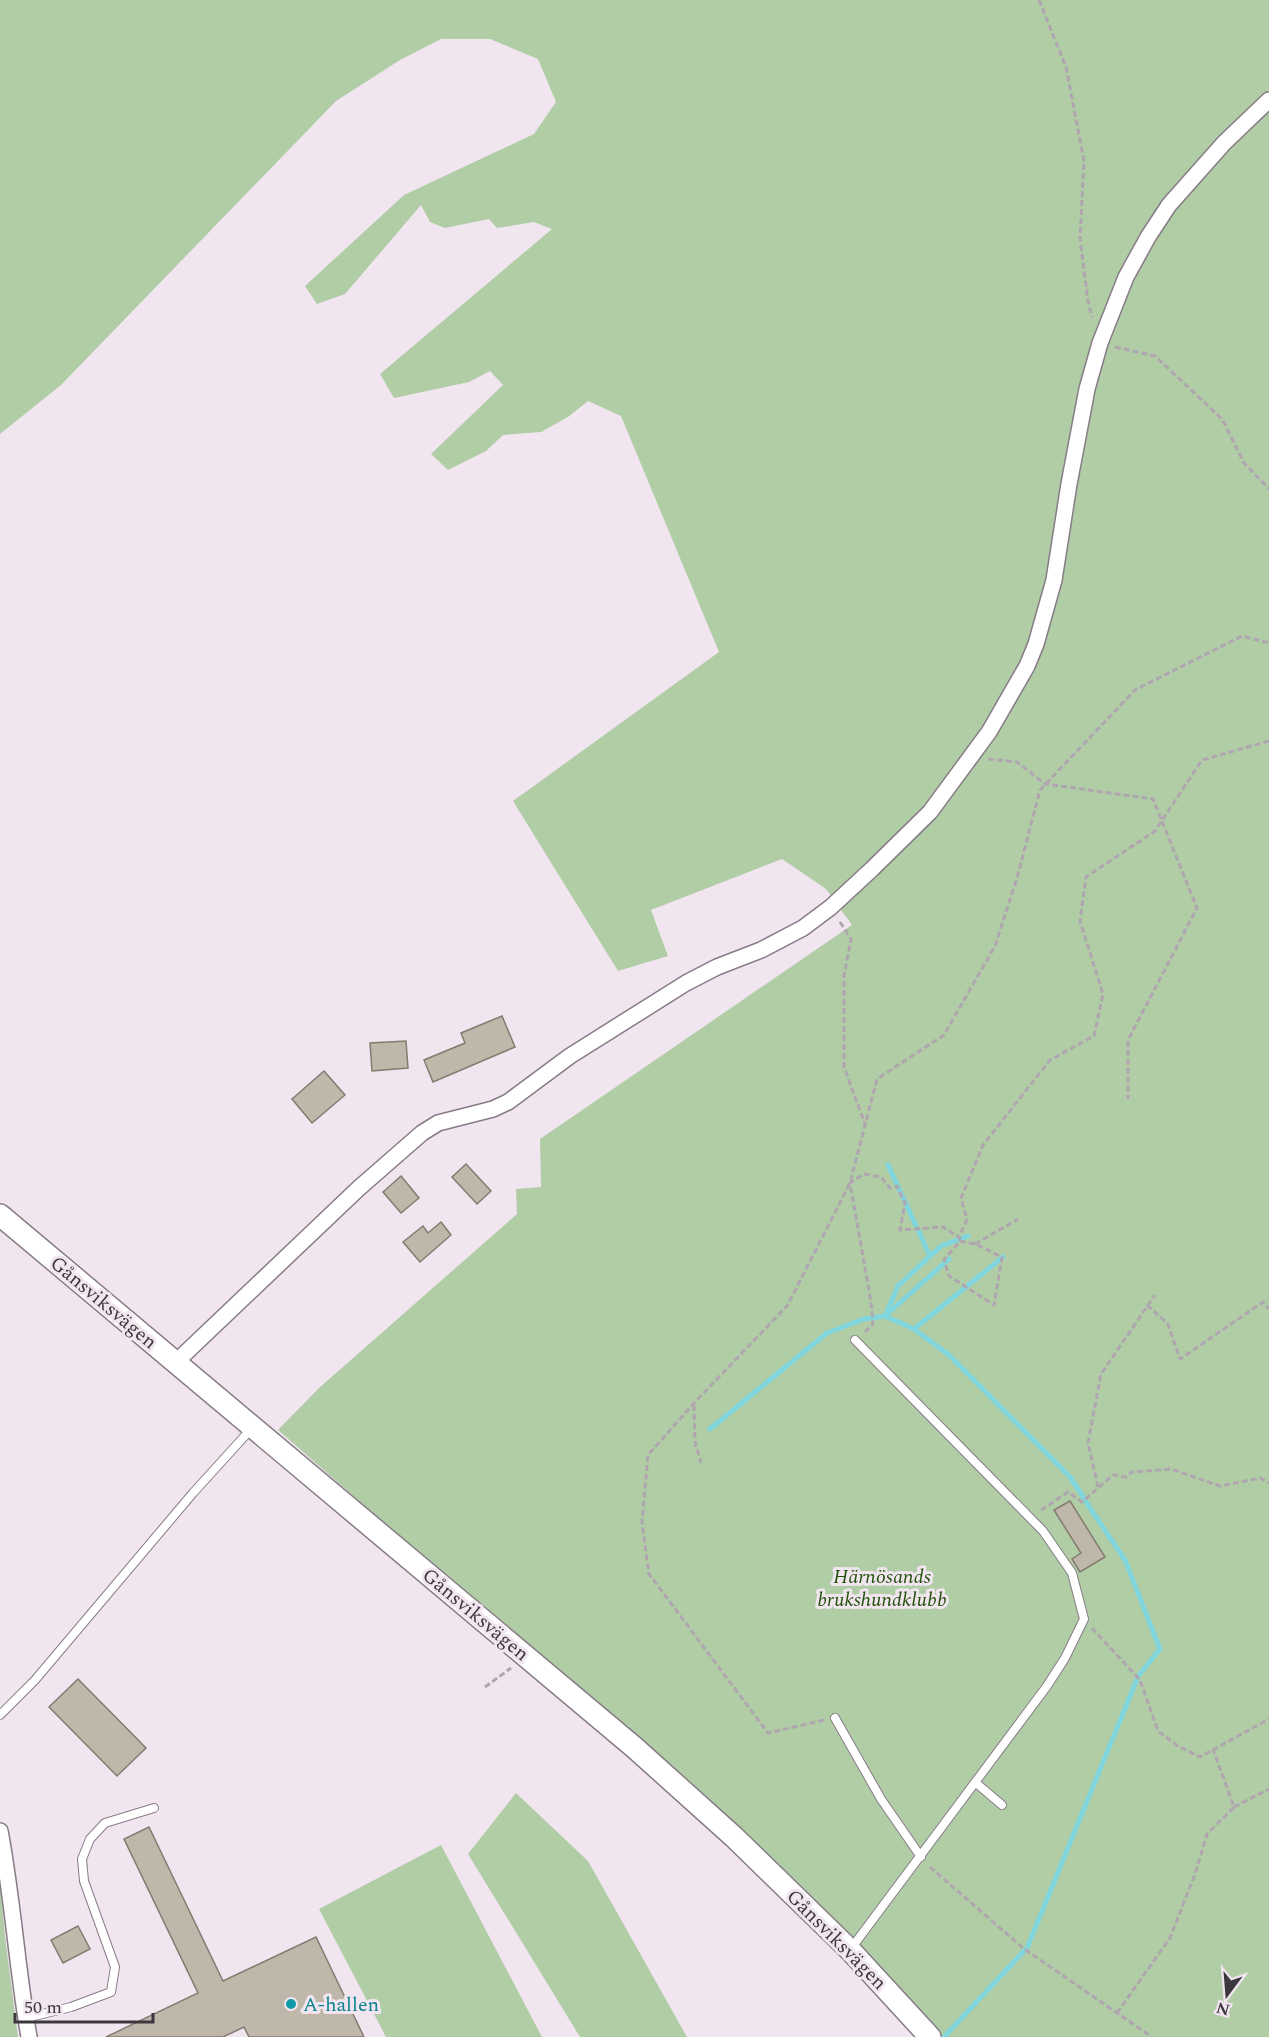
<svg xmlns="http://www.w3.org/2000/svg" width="1269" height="2037" font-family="Spectral,serif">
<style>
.green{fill:#b0cda6}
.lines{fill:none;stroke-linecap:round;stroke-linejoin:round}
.stream{stroke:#81d5dc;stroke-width:5}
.building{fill:#c0b7ab;stroke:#847b70;stroke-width:1.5}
.service-casing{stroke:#877c86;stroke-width:10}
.minor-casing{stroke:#877c86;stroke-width:18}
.secondary-casing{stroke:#877c86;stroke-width:24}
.path{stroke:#afa6af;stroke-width:3;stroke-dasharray:6 3;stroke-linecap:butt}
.service{stroke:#fff;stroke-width:8}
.minor{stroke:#fff;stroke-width:15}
.secondary{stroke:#fff;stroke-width:21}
.culture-dot{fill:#0f9aa8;stroke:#f1e5f0;stroke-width:2}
.labels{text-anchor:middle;stroke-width:6;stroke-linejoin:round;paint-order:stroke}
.street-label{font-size:20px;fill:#3c373c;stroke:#f1e5f0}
.park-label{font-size:20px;font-style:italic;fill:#22520a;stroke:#f1e5f0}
.culture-label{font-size:20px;fill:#0d838f;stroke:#f1e5f0;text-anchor:start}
</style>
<rect width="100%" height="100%" fill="#f1e5f0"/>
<path class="green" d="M0,0H1269V2037H937L838,1923L740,1834L278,1430L319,1388L517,1214L516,1189L541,1187L540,1139L852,925L826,889L782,859L651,910L668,956L618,971L513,801L719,652L621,416L588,401L568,417L541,432L503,435L486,451L448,470L431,454L503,385L490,371L469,382L394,398L380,374L552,229L534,222L497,228L489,219L445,228L430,222L421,205L345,294L317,304L305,286L404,195L534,134L556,102L538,59L490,39H441L400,60L336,101L61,385L0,434Z
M516,1793L588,1861L687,2037H580L468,1854Z
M441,1845L542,2037H386L319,1909Z
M0,1879L5,1937L18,2037H0Z"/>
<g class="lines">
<path class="stream" d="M888,1165L930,1256
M886,1315L949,1259
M885,1316L898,1286L941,1246L968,1236
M914,1329L1003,1257
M710,1429L827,1333L864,1319L885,1316L914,1329L949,1355L1070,1477L1084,1498
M1086,1502L1125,1560L1160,1649L1139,1675
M1027,1948L1137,1679
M944,2037L1024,1951"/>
</g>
<path class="building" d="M502,1016L515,1047L433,1082L424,1060L465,1043L461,1033Z
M406,1041L408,1068L372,1071L370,1043Z
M324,1071L345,1095L312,1123L292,1099Z
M466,1164L491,1191L477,1204L452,1177Z
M401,1176L419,1198L401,1213L383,1192Z
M441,1222L451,1235L420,1262L403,1242L423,1226L428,1233Z
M1070,1501L1105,1557L1080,1572L1072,1559L1081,1553L1054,1510Z
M78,1679L146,1748L117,1776L49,1707Z
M149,1827L223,1981L316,1937L364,2037H249L244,2027L223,2037H106L198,1993L124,1839Z
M78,1926L90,1949L63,1963L51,1940Z"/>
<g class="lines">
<g class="service-casing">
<path id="service" d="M0,1715L35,1680L193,1493L252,1428
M835,1718L881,1799L921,1857
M976,1783L1002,1805
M850,1950L1047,1686L1065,1658L1084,1619L1072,1573L1043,1531L855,1340
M26,2018L71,2007L111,1992L115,1967L84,1881L82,1859L90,1839L105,1823L154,1808"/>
</g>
<g class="minor-casing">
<path id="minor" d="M176,1362L359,1188L422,1133L438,1123L493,1109L508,1102L570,1056L686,983L717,967L761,950L803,928L831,907L872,869L930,812L989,732L1027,666L1036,644L1054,580L1069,484L1087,389L1100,343L1126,277L1148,237L1169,205L1224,143L1269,100
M0,1831C13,1900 17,1969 29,2037"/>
</g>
<g class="secondary-casing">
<path id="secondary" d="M0,1215L635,1748L734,1837L850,1950L930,2037"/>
</g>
<path class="path" d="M1039,0L1066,67L1084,161L1080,239L1088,301L1092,317
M1115,347L1155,356L1222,419L1244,463L1269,489
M988,759L1017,762L1045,784L1153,799L1197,908L1128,1040V1099
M840,922L851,939L844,975V1067L865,1124
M960,1241L959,1237L967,1219L961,1198L983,1145L1050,1060L1094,1036L1103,994L1080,921L1086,877L1155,831L1202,760L1269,741
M960,1241L975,1244L1002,1257L994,1305L949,1276L944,1260Z
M975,1244L1018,1219
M1147,1305L1168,1324L1180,1359L1263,1302L1269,1309
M865,1332L873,1324L871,1302L850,1183L864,1174L881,1177L890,1188L897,1186L905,1203L900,1230L943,1227L959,1237
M694,1405L695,1442L701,1463
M1098,1487L1088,1443L1101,1374L1155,1295
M1041,1510L1068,1492L1082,1502L1113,1475L1126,1477L1132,1472L1171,1469L1220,1486L1260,1478L1269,1483
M1092,1628L1140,1680L1158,1731L1178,1746L1200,1757L1269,1719
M485,1687L511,1668
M824,1720L768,1733L649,1574L642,1523L648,1455L694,1403L787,1306L850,1183L877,1079L944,1035L995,946L1017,878L1040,790L1135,690L1242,636L1269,643
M1234,1807L1269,1789
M930,1867L1023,1948L1152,2037
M1117,2013L1170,1938L1195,1874L1207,1834L1234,1807L1213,1749"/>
<use href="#service" class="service"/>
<use href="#minor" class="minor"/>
<use href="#secondary" class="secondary"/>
</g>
<circle class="culture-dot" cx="291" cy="2004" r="6"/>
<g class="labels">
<g class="street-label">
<text transform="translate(104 1302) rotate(40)" y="7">Gånsviksvägen</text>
<text transform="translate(476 1614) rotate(40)" y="7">Gånsviksvägen</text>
<text transform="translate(837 1939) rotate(45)" y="7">Gånsviksvägen</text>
</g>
<g class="park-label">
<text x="882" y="1583">Härnösands<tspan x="882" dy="23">brukshundklubb</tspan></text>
</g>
<g class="culture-label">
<text x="303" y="2011">A-hallen</text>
</g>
</g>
<g transform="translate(1227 1995) rotate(196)" stroke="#f1e5f0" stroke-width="4.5" paint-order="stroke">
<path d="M0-4.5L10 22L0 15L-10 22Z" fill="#3c373c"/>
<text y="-9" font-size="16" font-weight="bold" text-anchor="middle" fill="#3c373c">N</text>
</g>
<path d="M15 2013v9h138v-9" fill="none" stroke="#3c373c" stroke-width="3"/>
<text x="24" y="2013" font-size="18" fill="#3c373c" stroke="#f1e5f0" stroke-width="4.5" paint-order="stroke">50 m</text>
</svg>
